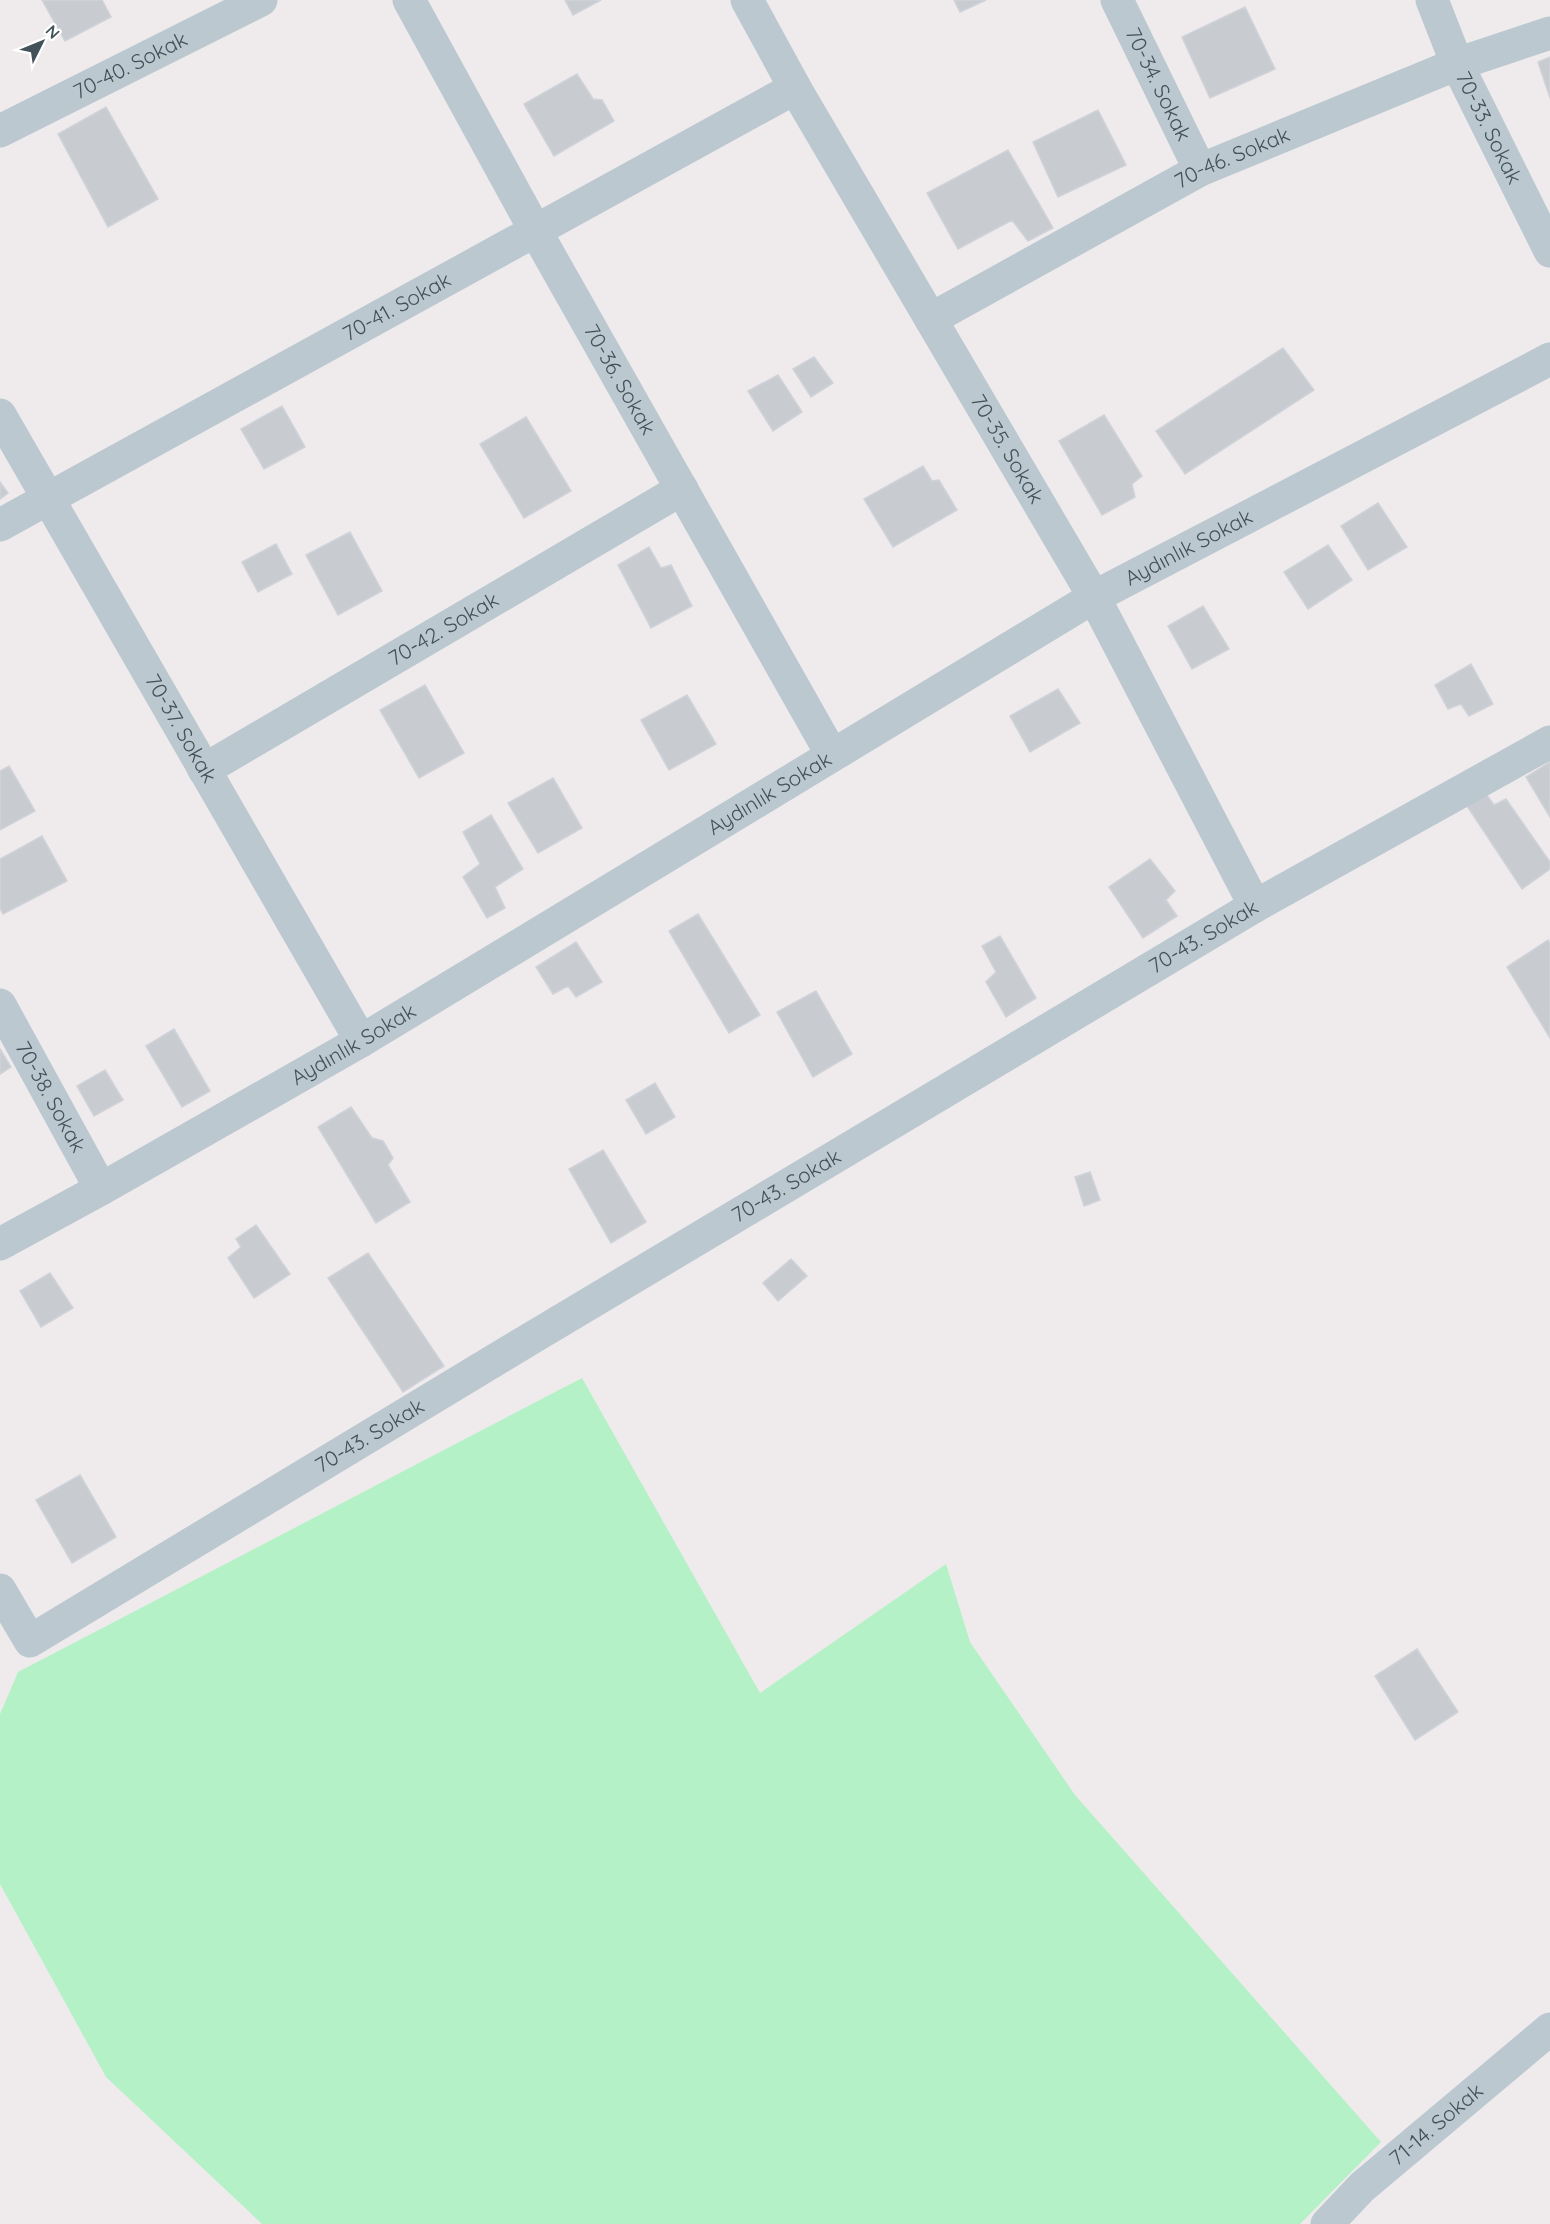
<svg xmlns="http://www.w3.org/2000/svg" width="1550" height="2224" font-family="Quicksand,sans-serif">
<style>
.green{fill:#b5f1c7}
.building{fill:#c8ccd1;stroke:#cfd2d8;stroke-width:1.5}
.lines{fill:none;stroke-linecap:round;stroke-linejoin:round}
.minor{stroke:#bbc8d0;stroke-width:33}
.labels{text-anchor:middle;stroke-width:5;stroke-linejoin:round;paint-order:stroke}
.street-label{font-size:21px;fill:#43515a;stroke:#fff}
</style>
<rect width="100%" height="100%" fill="#efebec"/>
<path class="green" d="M582,1378L760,1693L946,1564L970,1642L1075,1795L1381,2142L1300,2224H262L106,2077L0,1884V1714L18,1672Z"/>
<path class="building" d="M42,0H102L111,17L65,41Z
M565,0H601L573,15Z
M954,0H986L960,12Z
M1245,7L1275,69L1210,98L1182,37Z
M1550,57V98L1538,62Z
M577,74L593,99L602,100L614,121L554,156L524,104Z
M106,107L158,199L108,227L58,134Z
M1098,110L1126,165L1058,197L1033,142Z
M1008,150L1053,228L1028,241L1012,220L958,249L927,193Z
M1283,348L1314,390L1185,474L1156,431Z
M814,357L833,383L811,397L793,369Z
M778,375L802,412L773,431L748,391Z
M282,406L305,447L264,469L241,429Z
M1104,415L1142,476L1132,484L1135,497L1102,515L1059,441Z
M526,417L571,491L524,518L480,444Z
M923,466L932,481L939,480L957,510L893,547L864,499Z
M0,482L8,493L0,499Z
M1378,503L1407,547L1368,570L1341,526Z
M350,532L382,591L338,615L306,555Z
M276,544L292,574L258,592L242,562Z
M1328,545L1352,580L1308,609L1284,572Z
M649,547L661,568L671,565L692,606L651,628L618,565Z
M1203,606L1229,649L1192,669L1168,626Z
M1471,664L1493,704L1469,716L1461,704L1448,709L1435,685Z
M425,685L464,753L419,778L380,710Z
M1058,689L1080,723L1030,752L1010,716Z
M687,695L716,744L669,770L641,720Z
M1550,762V817L1526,777Z
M9,766L35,811L0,830V771Z
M553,778L582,828L538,853L508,803Z
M1481,787L1494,805L1506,799L1550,862V869L1522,889L1463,800Z
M491,815L523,869L495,887L505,908L487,918L463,877L480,864L463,832Z
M42,836L67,881L3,914L0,908V859Z
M1150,859L1175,891L1166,900L1177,916L1143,938L1109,887Z
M698,914L760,1015L729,1033L669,931Z
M1000,936L1036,998L1006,1017L986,982L996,972L982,946Z
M1548,940L1550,943V1038L1507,967Z
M576,942L602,982L576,997L568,986L553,994L536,967Z
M816,991L852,1054L813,1077L777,1012Z
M174,1029L210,1091L182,1107L146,1046Z
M0,1049L11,1067L0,1074Z
M105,1070L123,1100L94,1116L77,1086Z
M655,1083L675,1117L646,1134L626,1100Z
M351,1107L372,1138L383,1141L393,1158L388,1165L410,1202L376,1223L318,1127Z
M603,1150L646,1222L611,1243L569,1169Z
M1090,1172L1100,1200L1084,1206L1075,1177Z
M256,1225L290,1274L254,1298L228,1258L241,1247L236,1239Z
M368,1253L444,1366L403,1392L328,1278Z
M791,1259L807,1276L778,1301L763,1283Z
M50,1273L73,1308L41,1327L20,1291Z
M80,1475L116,1537L72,1563L36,1500Z
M1417,1649L1458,1712L1415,1740L1375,1676Z"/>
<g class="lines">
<g class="minor">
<path id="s1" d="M409,0L535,230L832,755"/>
<path id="s2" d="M747,0L795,88L1094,597L1255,906"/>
<path id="s3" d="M1117,0L1200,170"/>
<path id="s4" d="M1432,0L1457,64L1550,251"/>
<path id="s5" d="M0,131L261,0"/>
<path id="s6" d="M931,319L1200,170L1457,64L1550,33"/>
<path id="s7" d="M0,415L361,1041"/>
<path id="s8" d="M0,525L795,88"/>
<path id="s9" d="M204,770L682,489"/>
<path id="s10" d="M0,1005L101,1189"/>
<path id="s11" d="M0,1244L101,1189L361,1041L1094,597L1550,359"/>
<path id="s12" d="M0,1590L30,1641L535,1336L1255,906L1550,742"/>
<path id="s13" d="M1327,2224L1362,2187L1550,2029"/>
</g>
</g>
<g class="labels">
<g class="street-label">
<text dy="7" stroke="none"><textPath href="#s5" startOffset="146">70-40. Sokak</textPath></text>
<text dy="7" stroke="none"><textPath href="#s3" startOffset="94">70-34. Sokak</textPath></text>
<text dy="7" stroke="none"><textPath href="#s4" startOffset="140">70-33. Sokak</textPath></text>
<text dy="7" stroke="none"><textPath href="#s6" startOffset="342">70-46. Sokak</textPath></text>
<text dy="7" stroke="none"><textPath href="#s8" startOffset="453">70-41. Sokak</textPath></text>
<text dy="7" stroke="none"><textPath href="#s1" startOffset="434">70-36. Sokak</textPath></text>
<text dy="7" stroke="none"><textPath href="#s2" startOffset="519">70-35. Sokak</textPath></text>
<text dy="7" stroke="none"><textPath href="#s11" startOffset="1378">Aydınlık Sokak</textPath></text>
<text dy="7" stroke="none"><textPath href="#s9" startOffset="278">70-42. Sokak</textPath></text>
<text dy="7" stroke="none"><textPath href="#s7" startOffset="362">70-37. Sokak</textPath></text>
<text dy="7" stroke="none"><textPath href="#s11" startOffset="892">Aydınlık Sokak</textPath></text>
<text dy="7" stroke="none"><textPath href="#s12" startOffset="1428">70-43. Sokak</textPath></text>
<text dy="7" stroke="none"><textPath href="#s11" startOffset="406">Aydınlık Sokak</textPath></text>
<text dy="7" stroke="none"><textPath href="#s10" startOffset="105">70-38. Sokak</textPath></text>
<text dy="7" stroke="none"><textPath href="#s12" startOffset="942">70-43. Sokak</textPath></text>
<text dy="7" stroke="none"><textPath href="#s12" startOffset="456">70-43. Sokak</textPath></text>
<text dy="7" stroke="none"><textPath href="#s13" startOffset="148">71-14. Sokak</textPath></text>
</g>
</g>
<g transform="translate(42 42) rotate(47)" stroke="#ffffff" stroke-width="4.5" paint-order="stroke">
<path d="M0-4.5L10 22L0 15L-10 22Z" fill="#43515a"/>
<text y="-9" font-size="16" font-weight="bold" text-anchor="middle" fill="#43515a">N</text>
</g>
</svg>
